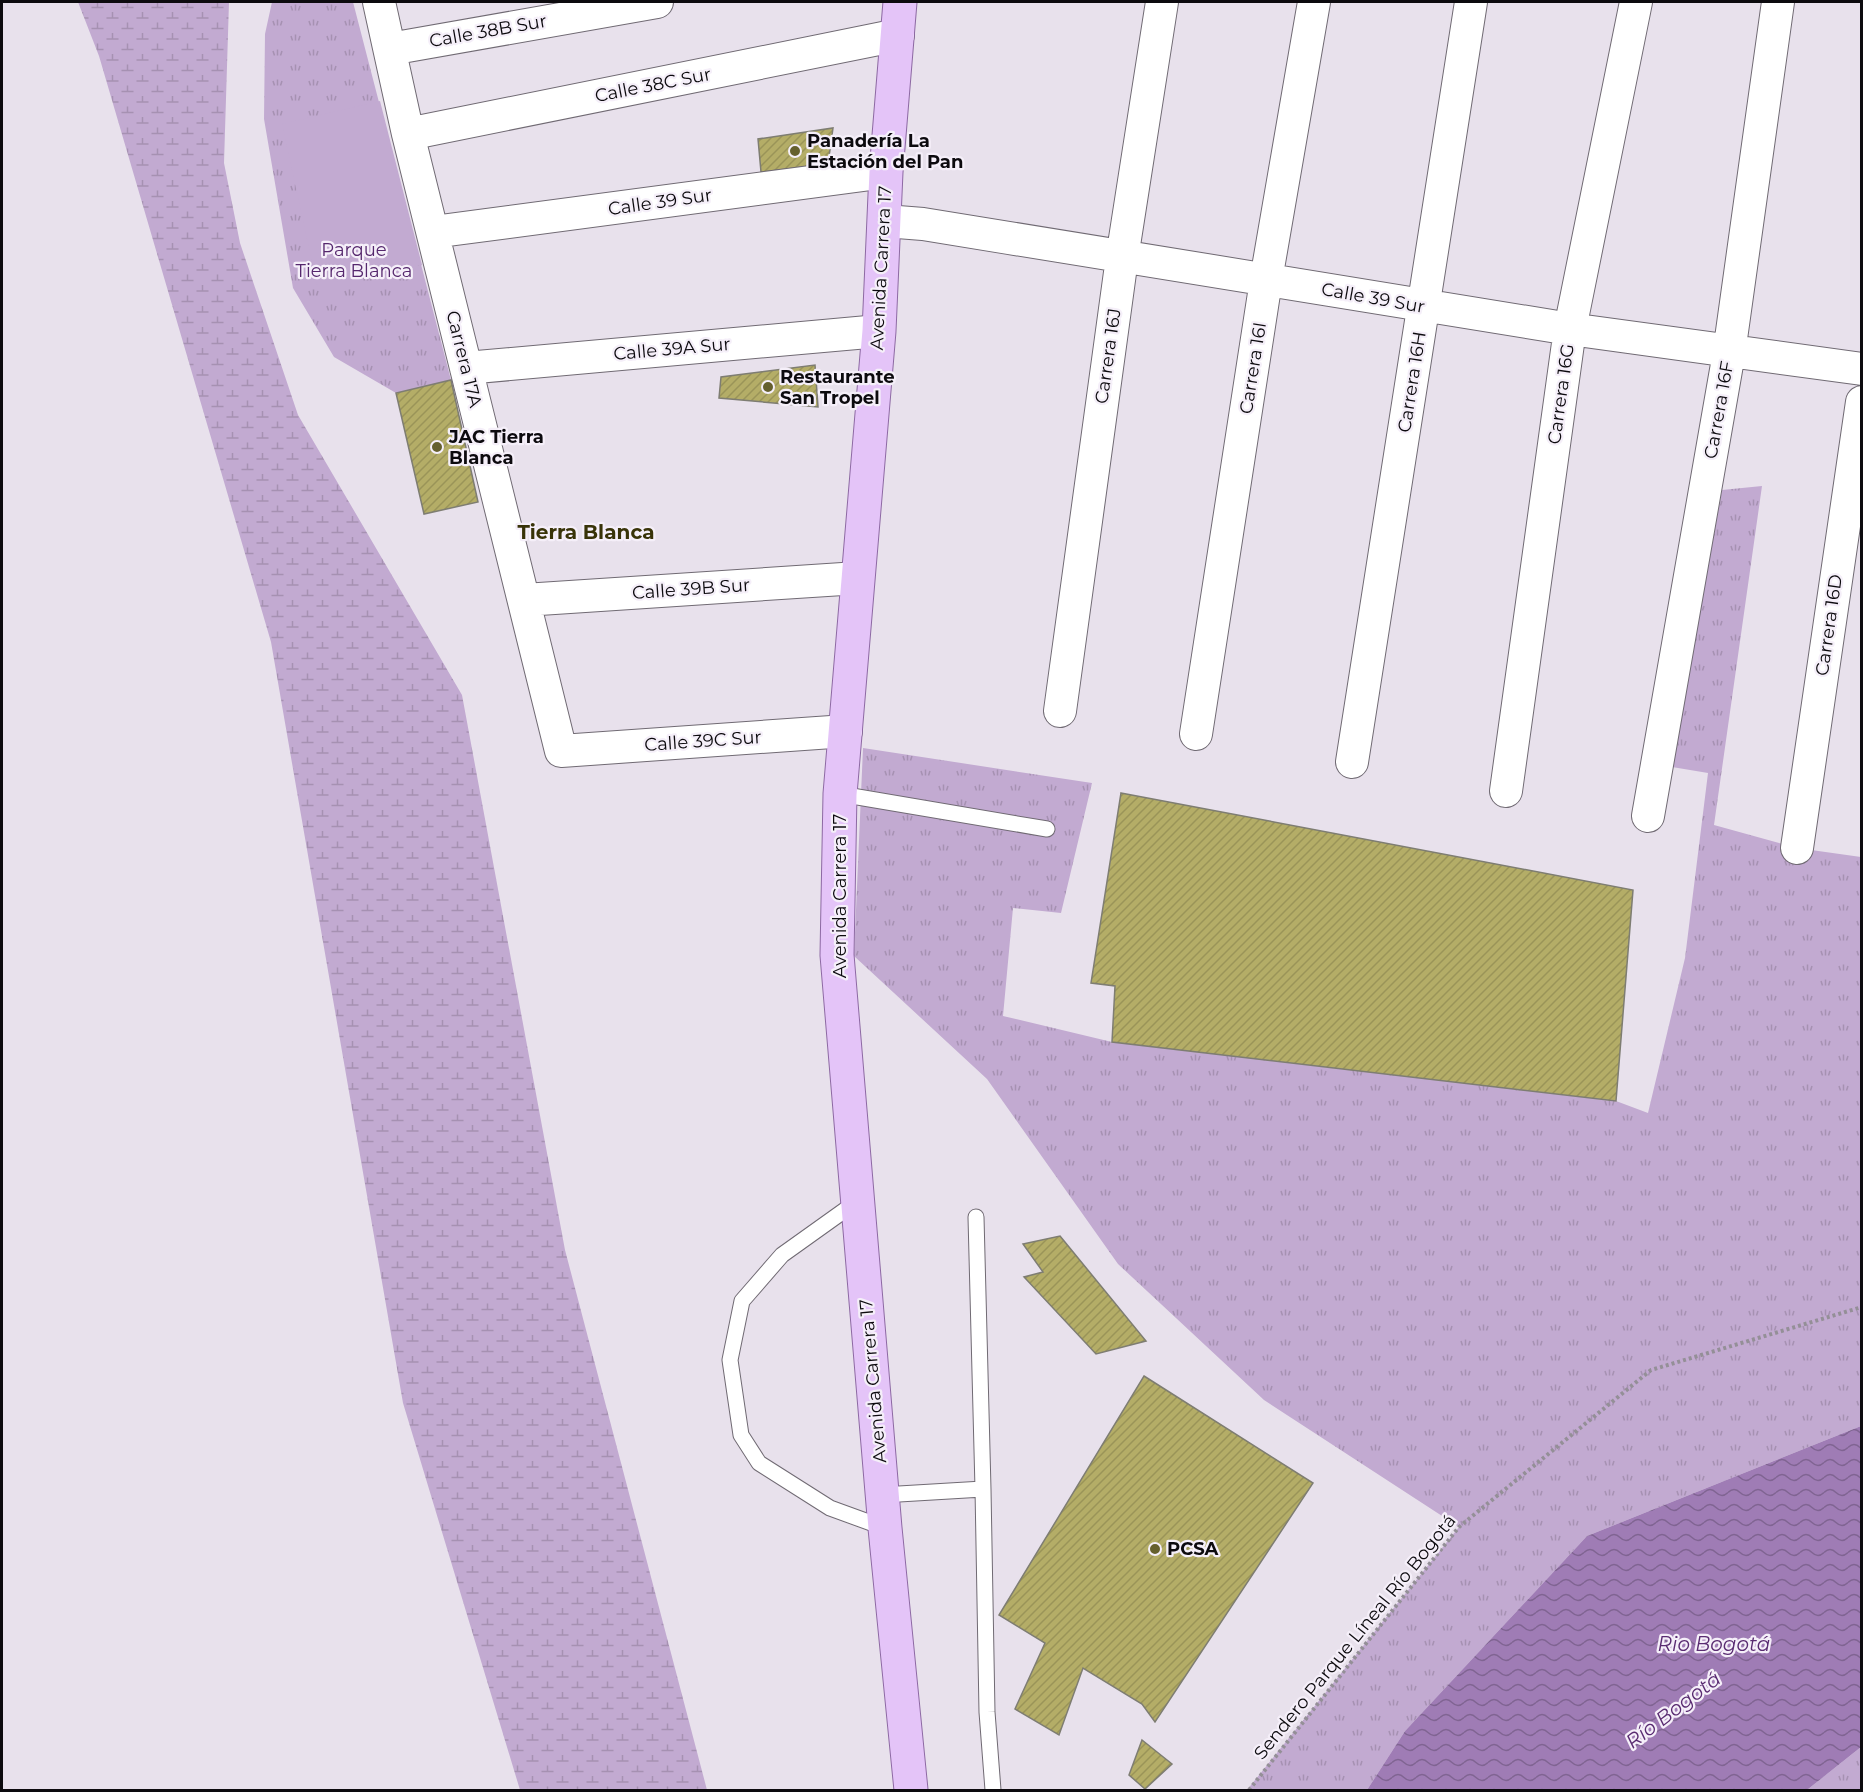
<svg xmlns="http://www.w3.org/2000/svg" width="1863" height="1792" font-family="Montserrat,sans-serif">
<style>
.grass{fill:url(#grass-tufts)}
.wetland{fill:url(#wetland-marsh)}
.garden{fill:#c2aad1}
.water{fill:url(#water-waves)}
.building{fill:url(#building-hatch);stroke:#7e7d72;stroke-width:1.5}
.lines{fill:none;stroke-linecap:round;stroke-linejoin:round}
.service-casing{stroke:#706a73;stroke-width:17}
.minor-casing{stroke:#706a73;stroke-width:34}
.primary-casing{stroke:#8d69a3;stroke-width:35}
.path{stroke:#948f97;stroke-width:4;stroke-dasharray:3 3;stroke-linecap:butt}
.service{stroke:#fff;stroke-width:15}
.minor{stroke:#fff;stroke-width:32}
.primary{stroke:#e4c4f8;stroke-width:33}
.poi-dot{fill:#65602d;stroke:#f5eff9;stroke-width:2}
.labels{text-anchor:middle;stroke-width:4.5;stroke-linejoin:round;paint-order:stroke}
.street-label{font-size:18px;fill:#0c0a0e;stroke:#f5eff9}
.poi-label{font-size:18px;font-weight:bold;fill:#0c0a0e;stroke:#f5eff9;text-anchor:start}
.park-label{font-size:18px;fill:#55276d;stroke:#f5eff9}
.neighbourhood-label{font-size:20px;font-weight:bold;fill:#383308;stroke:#f5eff9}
.water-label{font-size:20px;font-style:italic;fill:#592b71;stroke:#f5eff9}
</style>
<defs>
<pattern id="grass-tufts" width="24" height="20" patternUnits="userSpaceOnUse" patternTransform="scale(1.5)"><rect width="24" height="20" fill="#c2aad1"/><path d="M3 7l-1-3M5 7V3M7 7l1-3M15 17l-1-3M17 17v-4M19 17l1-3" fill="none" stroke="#a691b2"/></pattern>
<pattern id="wetland-marsh" width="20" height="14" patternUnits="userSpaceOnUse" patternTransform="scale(1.5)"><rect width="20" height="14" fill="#c2aad1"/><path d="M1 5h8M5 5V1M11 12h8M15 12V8" fill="none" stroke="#a691b2"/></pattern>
<pattern id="water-waves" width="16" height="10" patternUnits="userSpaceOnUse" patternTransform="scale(1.5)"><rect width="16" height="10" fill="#9f7cb5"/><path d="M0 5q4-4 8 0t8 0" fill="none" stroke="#806492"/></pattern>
<pattern id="building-hatch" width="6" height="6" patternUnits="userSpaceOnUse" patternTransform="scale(1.5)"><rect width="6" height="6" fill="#b4ad67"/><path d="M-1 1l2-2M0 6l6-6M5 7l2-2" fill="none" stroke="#9a9458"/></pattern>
</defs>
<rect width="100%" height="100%" fill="#e8e1ec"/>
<path class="grass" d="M272,2H353L451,380L396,393L334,357L293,288L264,119L265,34Z
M1762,486L1714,825L1797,848L1861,857V1426L1587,1536L1405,1731L1367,1790H1247L1459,1527L1264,1400L1118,1264L987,1079L854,956L863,748L1092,783L1061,913L1013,908L1003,1016L1112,1042L1616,1101L1648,1113L1685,958L1708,773L1672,767L1722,490Z
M1861,1747V1790H1807Z"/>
<path class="wetland" d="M78,2H229L224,163L240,243L298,415L462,695L565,1250L707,1790H520L403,1403L271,642L99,56Z"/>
<path class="garden" d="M380,101L422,265L317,285L282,124Z"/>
<path class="water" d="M1861,1426V1747L1807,1790H1367L1405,1731L1587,1536Z"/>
<path class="building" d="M833,128L828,164L761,172L758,139Z
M815,365L818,407L719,398L721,377Z
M451,380L478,502L424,514L396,393Z
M1121,793L1633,890L1616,1101L1112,1042L1115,986L1091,983Z
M1060,1236L1146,1341L1096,1354L1024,1277L1043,1272L1023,1244Z
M1144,1376L1313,1483L1155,1722L1142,1704L1083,1668L1059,1735L1015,1709L1045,1643L999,1615Z
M1142,1740L1172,1764L1145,1789L1129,1775Z"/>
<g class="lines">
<g class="service-casing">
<path id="service" d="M840,794L1047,829
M859,1200L782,1255L742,1301L730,1360L741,1435L759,1463L830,1508L885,1528
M976,1217L983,1489
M882,1495L983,1489L987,1712L993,1790"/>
</g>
<g class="minor-casing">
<path id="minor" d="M379,2L408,134L561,751L846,731
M390,49L657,2
M408,134L898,35
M885,221L923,224L1570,329L1862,369
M433,232L886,172
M466,368L879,331
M524,600L858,578
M1060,711L1122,258L1162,2
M1196,734L1267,274L1314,2
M1352,762L1471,2
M1506,791L1570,329L1636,2
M1648,816L1729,353L1778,2
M1797,848L1862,402"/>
</g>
<g class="primary-casing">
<path id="primary" d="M900,2L886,172L879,331L840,794L837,955L885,1528L911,1790"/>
</g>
<path class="path" d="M1249,1790L1459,1527L1651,1370L1862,1307"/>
<use href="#service" class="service"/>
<use href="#minor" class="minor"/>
<use href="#primary" class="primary"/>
</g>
<g class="poi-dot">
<circle cx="795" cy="151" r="6"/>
<circle cx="768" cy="387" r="6"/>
<circle cx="437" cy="447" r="6"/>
<circle cx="1155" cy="1549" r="6"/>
</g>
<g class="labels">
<g class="street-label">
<text transform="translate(488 31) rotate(-10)" y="6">Calle 38B Sur</text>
<text transform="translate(653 85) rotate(-11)" y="6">Calle 38C Sur</text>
<text transform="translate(660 202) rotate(-8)" y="6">Calle 39 Sur</text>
<text transform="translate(881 268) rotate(-87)" y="6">Avenida Carrera 17</text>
<text transform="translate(1373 298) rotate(10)" y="6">Calle 39 Sur</text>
<text transform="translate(672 349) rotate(-5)" y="6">Calle 39A Sur</text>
<text transform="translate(1108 356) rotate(-82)" y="6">Carrera 16J</text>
<text transform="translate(464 359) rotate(76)" y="6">Carrera 17A</text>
<text transform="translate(1253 368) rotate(-81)" y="6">Carrera 16I</text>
<text transform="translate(1412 382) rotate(-81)" y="6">Carrera 16H</text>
<text transform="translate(1561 394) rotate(-82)" y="6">Carrera 16G</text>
<text transform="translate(1719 410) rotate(-80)" y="6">Carrera 16F</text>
<text transform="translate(691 589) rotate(-4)" y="6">Calle 39B Sur</text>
<text transform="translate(1829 625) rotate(-82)" y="6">Carrera 16D</text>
<text transform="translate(703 741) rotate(-4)" y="6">Calle 39C Sur</text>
<text transform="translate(840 896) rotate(-90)" y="6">Avenida Carrera 17</text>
<text transform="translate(873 1381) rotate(-95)" y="6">Avenida Carrera 17</text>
<text transform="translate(1355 1637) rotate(-51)" y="6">Sendero Parque Líneal Río Bogotá</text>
</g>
<g class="poi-label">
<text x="807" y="147">Panadería La<tspan x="807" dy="21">Estación del Pan</tspan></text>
<text x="780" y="383">Restaurante<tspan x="780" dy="21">San Tropel</tspan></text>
<text x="449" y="443">JAC Tierra<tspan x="449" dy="21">Blanca</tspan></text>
<text x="1167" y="1555">PCSA</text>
</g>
<g class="park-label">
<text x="354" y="256">Parque<tspan x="354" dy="21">Tierra Blanca</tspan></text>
</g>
<g class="neighbourhood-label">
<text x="586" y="539">Tierra Blanca</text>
</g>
<g class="water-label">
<text x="1714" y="1651">Rio Bogotá</text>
<text transform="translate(1673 1710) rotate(-37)" y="7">Río Bogotá</text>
</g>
</g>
<rect width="1863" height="1792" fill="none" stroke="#0c0a0e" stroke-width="6"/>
</svg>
